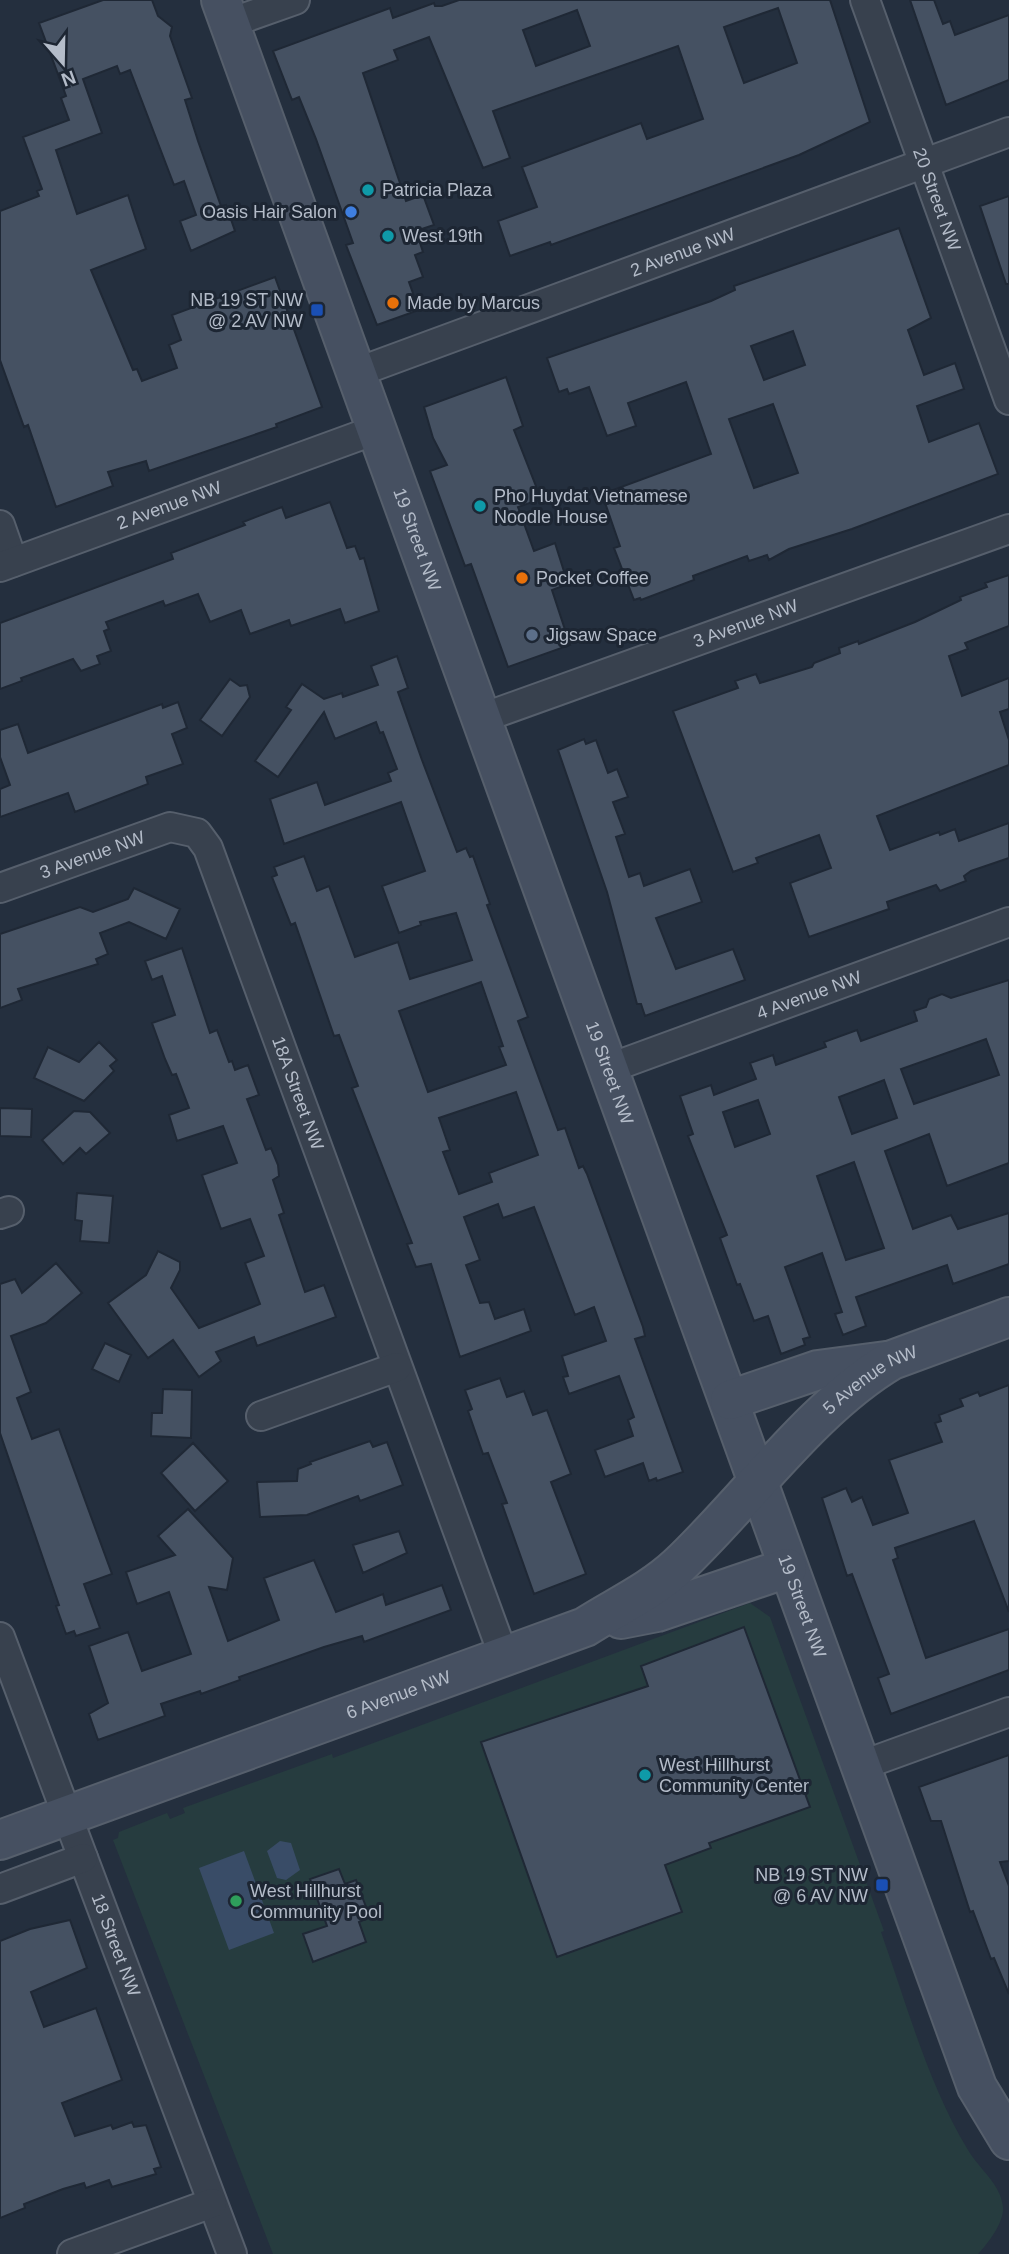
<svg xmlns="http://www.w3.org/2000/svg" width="1009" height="2254" font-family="Helvetica,sans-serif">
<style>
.green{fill:#263c3f}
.water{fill:#394c67}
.building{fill:#455162;stroke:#1f2835;stroke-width:2;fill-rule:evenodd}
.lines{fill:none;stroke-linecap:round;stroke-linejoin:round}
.street-casing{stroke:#565f6c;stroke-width:32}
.secondary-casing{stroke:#565f6c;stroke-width:42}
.street{stroke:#38414e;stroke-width:28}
.secondary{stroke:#465061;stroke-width:38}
.culture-dot{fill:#0f9aa8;stroke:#1d2633;stroke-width:2.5}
.shop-dot{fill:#3f7fe0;stroke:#1d2633;stroke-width:2.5}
.food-dot{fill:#e8710a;stroke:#1d2633;stroke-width:2.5}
.transit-dot{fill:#1a4fb4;stroke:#1d2633;stroke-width:2.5}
.service-dot{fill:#5c6f8a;stroke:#1d2633;stroke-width:2.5}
.leisure-dot{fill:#2e9e5b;stroke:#1d2633;stroke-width:2.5}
.labels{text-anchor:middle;stroke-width:6;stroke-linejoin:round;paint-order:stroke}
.poi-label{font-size:18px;fill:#b4bcc9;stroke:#1d2633;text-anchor:start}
.street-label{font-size:18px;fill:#b4bcc9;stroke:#1d2633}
</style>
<rect width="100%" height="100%" fill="#242f3e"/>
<path class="green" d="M750,1603L770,1617L884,1931L881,1932C907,2005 928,2084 968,2150C979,2169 1002,2185 1003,2208C1004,2222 988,2244 978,2254H273L113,1840L118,1838L119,1832L167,1813L170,1819L185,1813L183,1808L332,1754L333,1758Z"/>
<path class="water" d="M280,1841L291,1843L300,1870L286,1880L277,1878L267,1851Z
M244,1851L274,1933L229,1950L199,1868Z"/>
<path class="building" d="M103,0H152L158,16L172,27L170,36L192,98L185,100L198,141L221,206L226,205L235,231L191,251L180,221L196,215L184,181L174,185L130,70L120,74L117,66L83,79L102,133L56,150L77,214L128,195L136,220L146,249L91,270L133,370L137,369L142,381L177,368L169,345L181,340L172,315L275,277L322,407L276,424L277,427L149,471L146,461L108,472L113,486L56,507L28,425L24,427L0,360V211L39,196L37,191L42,189L23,137L69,120L61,98L66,96L39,23Z
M459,0H830L870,122L799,155L551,245L550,242L510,256L498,221L537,207L522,167L641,123L647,139L703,119L678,46L493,111L510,158L483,168L429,37L394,50L398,60L363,73L406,201L423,195L434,225L416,231L423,252L415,255L423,277L409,282L419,310L377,325L346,245L353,243L316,139L299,97L292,100L273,51L390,8L393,18L434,3L435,6H442ZM778,8L797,63L744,83L724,27ZM577,10L590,46L536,66L523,30Z
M910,0H934L943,24L950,21L955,35L1009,15V80L946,105Z
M1009,196V284H1006L980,206Z
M899,228L931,318L908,330L924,375L955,363L964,389L917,406L929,442L979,423L998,474L852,529L789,549L769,560L767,555L749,561L747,556L693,576L694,580L641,600L640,598L634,600L614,548L620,546L602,494L711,454L686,382L628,403L636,426L607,436L589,387L569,394L567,389L559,392L547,358L711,301L735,290L734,286ZM793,331L805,365L764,380L751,346ZM773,404L798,473L754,488L729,419Z
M506,377L523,426L514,430L541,499L518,507L534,551L555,543L568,584L552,590L570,645L508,667L471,564L465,566L430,471L447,465L433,438L424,407Z
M330,502L347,548L355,546L360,559L364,558L379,611L345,623L340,609L291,626L289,620L250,634L241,610L210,622L198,594L165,606L163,601L106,622L109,629L104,631L111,651L97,656L100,664L81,671L73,659L21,678L22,681L0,689V623L173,559L171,553L245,525L243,522L282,507L286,518Z
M1009,575V626L965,643L968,649L949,656L962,696L1009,678V709L1000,712L1009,740V765L877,816L890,850L939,832L940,835L955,829L959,841L1009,823V858L971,871L964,876L966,881L940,891L936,885L887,902L889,909L809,937L790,883L831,868L819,835L756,858L758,863L733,872L673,711L738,688L735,681L756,674L760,683L812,667L814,663L840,653L839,648L858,641L859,644L915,622L961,600L960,597L987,587L985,583Z
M397,656L408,688L398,692L422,760L457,852L466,848L470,857L473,856L490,904L487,905L528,1017L518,1021L558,1130L565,1128L579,1168L583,1166L587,1174L643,1327L645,1336L635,1339L683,1472L657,1481L656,1478L649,1481L643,1463L605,1477L595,1450L633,1436L628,1420L634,1417L619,1376L569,1394L563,1377L568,1376L562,1356L606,1341L594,1307L575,1315L534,1207L503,1218L498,1204L464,1217L480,1260L466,1265L480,1303L489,1302L495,1319L524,1309L531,1331L460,1357L431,1264L416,1267L407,1244L412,1243L352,1088L358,1086L339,1035L334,1036L295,923L291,925L272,877L277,875L274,867L304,856L317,891L329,886L355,957L398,942L410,979L472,960L456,913L420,922L421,925L399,933L382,886L425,871L401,802L284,844L270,799L317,782L325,805L391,781L388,773L397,769L383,732L380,733L376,722L335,739L324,712L278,777L255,761L291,710L286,707L302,684L324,699L342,693L343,697L378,685L371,666ZM481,982L503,1046L499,1047L506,1065L428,1092L399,1011ZM516,1092L538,1155L489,1173L492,1182L459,1194L443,1152L450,1150L439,1118Z
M230,679L240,686L247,685L250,697L222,736L200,720Z
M178,702L187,728L172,734L183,764L146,777L148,784L75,812L68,793L0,817V789L10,785L0,757V730L18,724L28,753L162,704L163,708Z
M584,739L586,744L596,740L608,773L617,769L628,797L613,802L625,834L616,837L629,877L640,873L644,886L690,869L702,902L656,918L676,969L733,949L745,980L645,1016L641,1004H637L607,892L558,750Z
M134,888L180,909L166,939L129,922L100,933L108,954L96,959L98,964L18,989L22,1000L0,1008V934L80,907L93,912L128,899Z
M182,948L210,1033L217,1030L229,1062L232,1061L235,1070L248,1065L259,1095L247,1099L266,1150L271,1148L278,1165L279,1176L273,1180L284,1213L279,1215L305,1292L324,1285L336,1317L257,1346L254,1337L216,1352L221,1361L199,1377L173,1340L148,1358L108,1303L146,1275L158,1251L180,1262V1270L171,1288L199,1328L260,1304L245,1263L264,1256L250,1219L221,1229L202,1175L237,1163L223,1126L177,1141L169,1115L189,1108L176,1074L172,1075L165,1059L152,1023L175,1015L162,976L152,980L145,961Z
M1009,980V1163L947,1186L929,1134L885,1151L913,1229L951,1215L958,1229L1009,1213V1264L953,1284L947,1265L856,1297L866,1326L843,1335L835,1314L842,1312L822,1253L785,1267L810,1337L803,1339L805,1345L781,1354L768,1316L754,1321L740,1284L737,1285L720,1238L727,1235L688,1136L693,1134L680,1096L711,1085L714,1095L756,1079L750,1063L773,1055L776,1065L826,1047L824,1042L857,1030L861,1041L917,1021L914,1011L926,1007L929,999L942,994L951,998ZM986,1039L999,1075L914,1104L901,1069ZM884,1080L897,1118L852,1134L839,1097ZM758,1100L770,1134L735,1147L723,1112ZM854,1162L884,1248L846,1260L817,1176Z
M99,1042L117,1060L110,1066L114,1071L84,1101L34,1078L48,1047L79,1062Z
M0,1108L32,1109L31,1137L0,1136Z
M74,1111L90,1112L110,1133L86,1154L80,1148L63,1164L42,1140Z
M77,1193L113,1196L109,1243L80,1241L82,1221L75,1220Z
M56,1263L82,1293L46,1323L11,1336L31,1392L17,1398L32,1439L59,1429L112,1574L84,1584L100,1628L76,1636L74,1631L66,1634L56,1606L59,1605L0,1433V1284L15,1279L22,1293Z
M105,1343L131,1355L119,1382L92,1369Z
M500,1378L507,1397L524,1391L533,1415L547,1410L571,1474L551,1482L586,1574L534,1594L502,1504L507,1503L488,1453L483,1454L468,1411L472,1409L465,1390Z
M1009,1385V1612L974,1521L895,1548L898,1558L893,1560L926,1658L1009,1629V1670L891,1714L878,1678L889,1674L852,1574L847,1576L822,1498L846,1488L852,1502L862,1497L873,1525L908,1513L889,1460L942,1442L935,1423L941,1421L939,1415L963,1406L960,1399L978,1392L980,1396Z
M163,1389L192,1390L191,1438L151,1436L152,1413H162Z
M370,1441L373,1447L387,1442L403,1485L360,1501L358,1496L307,1515L260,1517L257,1482L297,1481L298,1469L311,1464L310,1462Z
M193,1443L228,1481L195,1511L161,1473Z
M188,1509L233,1558L227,1590L209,1587L228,1641L279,1620L264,1578L314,1560L336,1612L383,1594L386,1605L442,1585L451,1610L364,1642L362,1636L324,1647L239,1677L240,1680L201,1694L200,1691L161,1704L165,1716L98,1740L89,1714L108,1703L89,1646L128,1632L142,1671L191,1654L169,1592L137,1604L126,1572L175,1555L158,1536Z
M399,1531L407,1553L363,1573L353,1545Z
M744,1627L810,1807L709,1843L711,1848L665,1865L682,1912L557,1957L481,1742L648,1686L641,1666Z
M1009,1755V1861L1000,1862L1009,1886V1994L994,1958L991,1959L973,1911L970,1912L941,1821H931L919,1787Z
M339,1869L345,1884L356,1880L363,1899L370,1917L359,1922L366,1942L313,1962L303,1934L327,1926L310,1879Z
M70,1920L87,1968L31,1992L44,2027L96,2008L122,2080L62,2103L75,2136L111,2125L113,2129L132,2122L134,2127L146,2125L161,2167L154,2169L156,2174L112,2187L109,2180L86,2188L84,2183L63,2189L24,2204L25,2208L0,2218V1941L30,1929Z"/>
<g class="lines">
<g class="street-casing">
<g id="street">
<path id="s1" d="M865,0L1009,400"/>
<path d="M230,23L295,0"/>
<path id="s2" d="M358,372L1009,132"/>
<path d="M0,525L13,562"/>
<path id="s3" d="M0,567L378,429"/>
<path id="s4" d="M482,718L1009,529"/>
<path id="s5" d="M0,888L170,827L197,833L208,848L504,1657"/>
<path id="s6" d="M610,1068L1009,922"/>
<path d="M0,1214L9,1211"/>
<path d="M261,1416L397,1367"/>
<path id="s7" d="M0,1637L232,2254"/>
<path d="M860,1766L1009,1712"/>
<path d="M0,1889L83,1858"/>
<path d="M72,2254L212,2203"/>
</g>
</g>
<g class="secondary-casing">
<g id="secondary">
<path id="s8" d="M221,0C475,695 723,1392 977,2087L1009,2140"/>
<path d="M730,1400L818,1370L886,1361"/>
<path d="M621,1619L657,1612L787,1568"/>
<path id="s9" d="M0,1840L585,1627C616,1607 650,1592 678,1566C747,1501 811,1408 892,1360L1009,1317"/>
</g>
</g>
<use href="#street" class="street"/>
<use href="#secondary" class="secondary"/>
</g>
<g class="culture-dot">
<circle cx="368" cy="190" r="7"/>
<circle cx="388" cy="236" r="7"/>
<circle cx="480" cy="506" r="7"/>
<circle cx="645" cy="1775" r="7"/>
</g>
<circle class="shop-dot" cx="351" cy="212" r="7"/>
<g class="food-dot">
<circle cx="393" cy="303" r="7"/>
<circle cx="522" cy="578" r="7"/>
</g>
<g class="transit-dot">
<rect x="310" y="303" width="14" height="14" rx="3.5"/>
<rect x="875" y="1878" width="14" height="14" rx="3.5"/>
</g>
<circle class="service-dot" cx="532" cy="635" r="7"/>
<circle class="leisure-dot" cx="236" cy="1901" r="7"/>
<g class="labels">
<g class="poi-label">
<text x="382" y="196">Patricia Plaza</text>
<text x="337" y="218" text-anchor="end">Oasis Hair Salon</text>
<text x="402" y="242">West 19th</text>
<text x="303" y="306" text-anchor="end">NB 19 ST NW<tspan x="303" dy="21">@ 2 AV NW</tspan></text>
<text x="407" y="309">Made by Marcus</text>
<text x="494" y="502">Pho Huydat Vietnamese<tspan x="494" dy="21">Noodle House</tspan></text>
<text x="536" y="584">Pocket Coffee</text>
<text x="546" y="641">Jigsaw Space</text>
<text x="659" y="1771">West Hillhurst<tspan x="659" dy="21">Community Center</tspan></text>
<text x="868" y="1881" text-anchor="end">NB 19 ST NW<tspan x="868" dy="21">@ 6 AV NW</tspan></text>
<text x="250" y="1897">West Hillhurst<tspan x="250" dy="21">Community Pool</tspan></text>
</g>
<g class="street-label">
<text dy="6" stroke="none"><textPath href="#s1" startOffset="212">20 Street NW</textPath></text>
<text dy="6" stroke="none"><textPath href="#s2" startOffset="346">2 Avenue NW</textPath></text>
<text dy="6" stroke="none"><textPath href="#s3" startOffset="180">2 Avenue NW</textPath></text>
<text dy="6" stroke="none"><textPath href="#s8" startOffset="574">19 Street NW</textPath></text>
<text dy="6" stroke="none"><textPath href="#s4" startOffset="280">3 Avenue NW</textPath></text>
<text dy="6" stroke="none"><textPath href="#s5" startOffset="98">3 Avenue NW</textPath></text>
<text dy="6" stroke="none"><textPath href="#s6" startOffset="212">4 Avenue NW</textPath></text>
<text dy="6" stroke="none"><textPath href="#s8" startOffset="1141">19 Street NW</textPath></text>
<text dy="6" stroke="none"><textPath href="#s5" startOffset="488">18A Street NW</textPath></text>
<text dy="6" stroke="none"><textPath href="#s9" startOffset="1003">5 Avenue NW</textPath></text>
<text dy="6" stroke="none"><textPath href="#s8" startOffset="1708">19 Street NW</textPath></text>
<text dy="6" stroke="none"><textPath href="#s9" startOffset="424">6 Avenue NW</textPath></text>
<text dy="6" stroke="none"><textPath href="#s7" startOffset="329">18 Street NW</textPath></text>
</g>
</g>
<g transform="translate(63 63) rotate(160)" stroke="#1d2633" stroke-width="5" paint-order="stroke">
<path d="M0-5L12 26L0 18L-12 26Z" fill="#b4bcc9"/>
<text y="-10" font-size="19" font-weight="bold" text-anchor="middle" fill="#b4bcc9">N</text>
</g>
</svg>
